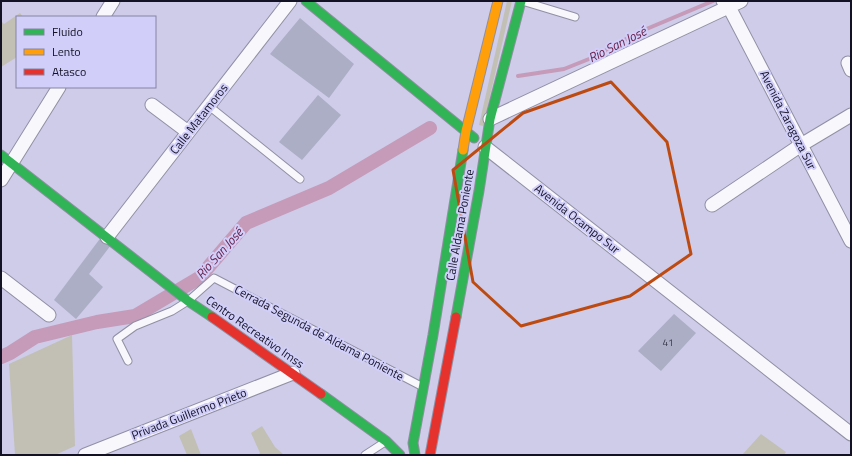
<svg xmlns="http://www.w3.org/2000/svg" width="852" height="456" font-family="'Titillium Web',sans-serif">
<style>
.green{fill:#c2c0b4}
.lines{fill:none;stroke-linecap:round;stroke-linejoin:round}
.stream{stroke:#c59bb9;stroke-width:4}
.canal{stroke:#c59bb9;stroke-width:14}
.building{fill:#abaec5}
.lane-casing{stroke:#908fa4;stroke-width:9}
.street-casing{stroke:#908fa4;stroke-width:15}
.fast-casing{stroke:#908fa4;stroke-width:11}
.slow-casing{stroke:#908fa4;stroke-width:11}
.jam-casing{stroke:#908fa4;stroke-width:11}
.lane{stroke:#f8f7fc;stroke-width:7}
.street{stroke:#f8f7fc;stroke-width:13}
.fast{stroke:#30b455;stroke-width:9}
.slow{stroke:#ff9f0a;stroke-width:9}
.jam{stroke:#e5322d;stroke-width:9}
.marked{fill:none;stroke:#bd4b11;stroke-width:3;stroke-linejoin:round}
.labels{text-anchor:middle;stroke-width:4;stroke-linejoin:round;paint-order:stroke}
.number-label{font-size:10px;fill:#39384c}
.street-label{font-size:12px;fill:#131124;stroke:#d1cff9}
.water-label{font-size:13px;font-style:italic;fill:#6a234d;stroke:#d1cff9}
</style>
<rect width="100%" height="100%" fill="#cecce9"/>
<path class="green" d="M507,1H512L483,126L479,125Z
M20,13L23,17H17V57L1,67V21L4,24Z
M72,335L75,446L55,455H15L9,364Z
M262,426L275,447L284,455H258L260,453L251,433Z
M191,429L201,455H187L179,436Z
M761,434L786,452L784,455H742Z"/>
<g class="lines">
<path class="stream" d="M518,76L564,69L594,57L637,33L713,1"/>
<path class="canal" d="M1,357L10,353L35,337L97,322L135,316L199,278L246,223L329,188L430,128"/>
</g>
<path class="building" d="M300,18L354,64L329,98L270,54Z
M318,95L341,115L302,160L279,142Z
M102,236L111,245L89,274L103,287L76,319L54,300Z
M674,314L696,333L661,371L638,351Z"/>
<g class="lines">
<g class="lane-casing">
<path id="lane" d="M522,1L575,17
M209,106L300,179
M128,361L117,339L135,326L172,311L188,301L214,278L423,387
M365,455L385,442"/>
</g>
<g class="street-casing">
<path id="street" d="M723,1L729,7L851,241
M103,17L113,1
M848,63L851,70
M152,105L188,132
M490,119L741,1
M485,147L851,434
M1,180L59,87
M712,205L801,145L851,115
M107,237L290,1
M1,278L49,315
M85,455L293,373"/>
</g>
<g class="fast-casing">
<path id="fast" d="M306,1L474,138
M1,155L188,301L212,317
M456,317L479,191L490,119L521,1
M321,394L386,441L400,455
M415,455L413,443L433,335L463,150"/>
</g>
<g class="slow-casing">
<path id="slow" d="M463,150L466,131L498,1"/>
</g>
<g class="jam-casing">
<path id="jam" d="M212,317L321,394
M430,455L456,317"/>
</g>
<use href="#lane" class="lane"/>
<use href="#street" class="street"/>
<use href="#fast" class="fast"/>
<use href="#slow" class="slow"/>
<use href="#jam" class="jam"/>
</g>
<path class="marked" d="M611,82L667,142L691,254L630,296L521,326L473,282L453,170L523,113Z"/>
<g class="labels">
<g class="number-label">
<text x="668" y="346">41</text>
</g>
<g class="street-label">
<text transform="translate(199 119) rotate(-52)" y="4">Calle Matamoros</text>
<text transform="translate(788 120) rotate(63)" y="4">Avenida Zaragoza Sur</text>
<text transform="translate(577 219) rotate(38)" y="4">Avenida Ocampo Sur</text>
<text transform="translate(460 225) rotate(-80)" y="4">Calle Aldama Poniente</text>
<text transform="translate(255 332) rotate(35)" y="4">Centro Recreativo Imss</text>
<text transform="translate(319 333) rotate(28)" y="4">Cerrada Segunda de Aldama Poniente</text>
<text transform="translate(189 414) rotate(-21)" y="4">Privada Guillermo Prieto</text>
</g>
<g class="water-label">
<text transform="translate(617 44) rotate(-27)" y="5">Rio San José</text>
<text transform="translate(219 253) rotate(-48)" y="5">Rio San José</text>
</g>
</g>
<rect width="852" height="456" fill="none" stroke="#131124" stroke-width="4"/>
<rect x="16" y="16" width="140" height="72" fill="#d1cff9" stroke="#8583a4"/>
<rect x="24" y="29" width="20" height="6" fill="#30b455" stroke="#8583a4"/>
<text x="52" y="36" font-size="12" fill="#131124">Fluido</text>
<rect x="24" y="49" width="20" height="6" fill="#ff9f0a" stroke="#8583a4"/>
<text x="52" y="56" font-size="12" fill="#131124">Lento</text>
<rect x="24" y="69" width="20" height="6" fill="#e5322d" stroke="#8583a4"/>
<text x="52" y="76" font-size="12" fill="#131124">Atasco</text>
</svg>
